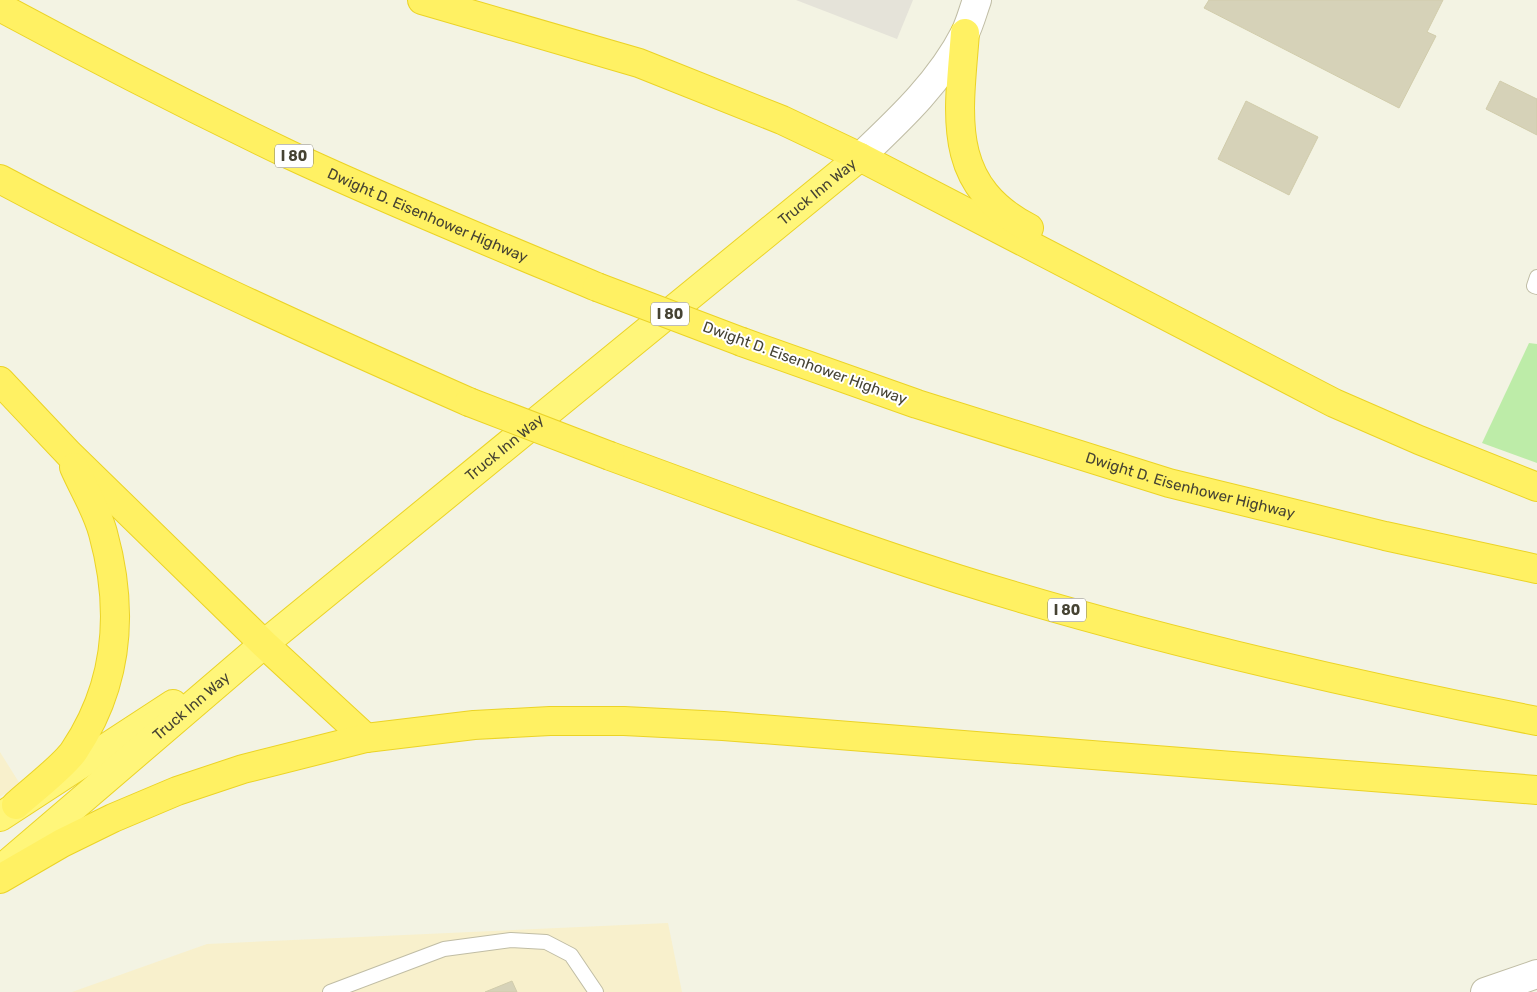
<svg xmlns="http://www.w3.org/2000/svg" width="1537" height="992" font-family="Rubik,sans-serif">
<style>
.commercial{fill:#f8f0cc}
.industrial{fill:#e5e3d9}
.green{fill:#bdeca8}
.building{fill:#d6d2b8;stroke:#d1ccab}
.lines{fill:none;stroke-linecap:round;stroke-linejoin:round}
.service-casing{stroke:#c0bda5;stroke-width:16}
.tertiary-casing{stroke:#c0bda5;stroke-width:30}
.trunk-casing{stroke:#ebd326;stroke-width:30}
.motorway-casing{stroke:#ebd326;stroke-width:30}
.service{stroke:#fff;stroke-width:14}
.tertiary{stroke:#fff;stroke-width:28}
.trunk{stroke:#fff67a;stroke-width:28}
.motorway{stroke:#fff163;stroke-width:28}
.motorway-bridge-casing{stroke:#ebd326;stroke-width:30;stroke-linecap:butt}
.motorway-bridge{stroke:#fff163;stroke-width:28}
.labels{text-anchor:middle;stroke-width:4;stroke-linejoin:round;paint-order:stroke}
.shield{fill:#fff;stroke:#7e7b70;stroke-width:1}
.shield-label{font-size:14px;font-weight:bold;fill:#464333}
.street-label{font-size:15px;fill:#464333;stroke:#fff}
</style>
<rect width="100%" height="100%" fill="#f3f3e3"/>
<path class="commercial" d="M0,752L20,784L0,797Z
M668,923L682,992H72L207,944Z"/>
<path class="industrial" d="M796,0H913L897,39Z"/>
<path class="green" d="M1529,343L1537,344V463L1482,443Z"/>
<path class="building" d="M1209,0H1443L1427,32L1436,36L1399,108L1204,8Z
M1500,81L1537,99V135L1486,109Z
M1246,101L1318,137L1289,195L1218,159Z
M512,981L517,992H485Z"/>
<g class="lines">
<g class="service-casing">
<path id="service" d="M1537,277L1534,286L1537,287
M330,992L444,949L511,940L546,942L571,955L596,992"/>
</g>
<g class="tertiary-casing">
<path id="tertiary" d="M860,157C899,120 940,82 965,33C970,23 973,11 977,0
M1485,992L1537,974"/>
</g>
<g class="trunk-casing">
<g id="trunk">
<path d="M0,817L173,704"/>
<path id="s1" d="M0,870L264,644L860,157"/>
</g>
</g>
<g class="motorway-casing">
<g id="motorway">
<path d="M422,0L639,63L782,120L860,157L1334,403L1419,440L1537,487"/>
<path id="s2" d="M0,7C96,59 192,108 290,155C391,202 494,244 597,287"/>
<path d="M965,33C959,113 944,184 1029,228"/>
<path d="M0,179C153,261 310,332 469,402"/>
<path id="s3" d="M742,342L917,404L1169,483L1385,536L1537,569"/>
<path d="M0,381L69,454L264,644L366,738"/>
<path d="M610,456C725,498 841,542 958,579C1147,638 1342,683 1537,721"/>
<path d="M16,805C30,792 64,766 74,751C119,684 124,609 103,533C97,510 83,488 74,467"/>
<path d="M0,879L62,843L113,818L177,791L243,769L366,738L474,725L550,721H624L723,726L1537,790"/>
</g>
</g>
<use href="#service" class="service"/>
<use href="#tertiary" class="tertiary"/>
<use href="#trunk" class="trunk"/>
<use href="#motorway" class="motorway"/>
<g class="motorway-bridge-casing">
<path id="motorway-bridge" d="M597,287L742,342
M469,402L610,456"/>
</g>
<use href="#motorway-bridge" class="motorway-bridge"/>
</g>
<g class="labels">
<g class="shield">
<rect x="275" y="144.5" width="38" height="23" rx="4"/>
<rect x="651" y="302.5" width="38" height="23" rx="4"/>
<rect x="1048" y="598.5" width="38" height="23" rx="4"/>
</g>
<g class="shield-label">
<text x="294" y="161">I 80</text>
<text x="670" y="319">I 80</text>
<text x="1067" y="615">I 80</text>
</g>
<g class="street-label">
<text dy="5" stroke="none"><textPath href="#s1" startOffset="1062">Truck Inn Way</textPath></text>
<text dy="5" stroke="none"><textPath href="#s2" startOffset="476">Dwight D. Eisenhower Highway</textPath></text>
<text transform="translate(805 363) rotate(20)" y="5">Dwight D. Eisenhower Highway</text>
<text dy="5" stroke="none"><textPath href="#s1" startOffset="658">Truck Inn Way</textPath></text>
<text dy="5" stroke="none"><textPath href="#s3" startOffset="471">Dwight D. Eisenhower Highway</textPath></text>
<text dy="5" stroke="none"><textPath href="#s1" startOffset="252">Truck Inn Way</textPath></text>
</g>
</g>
</svg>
